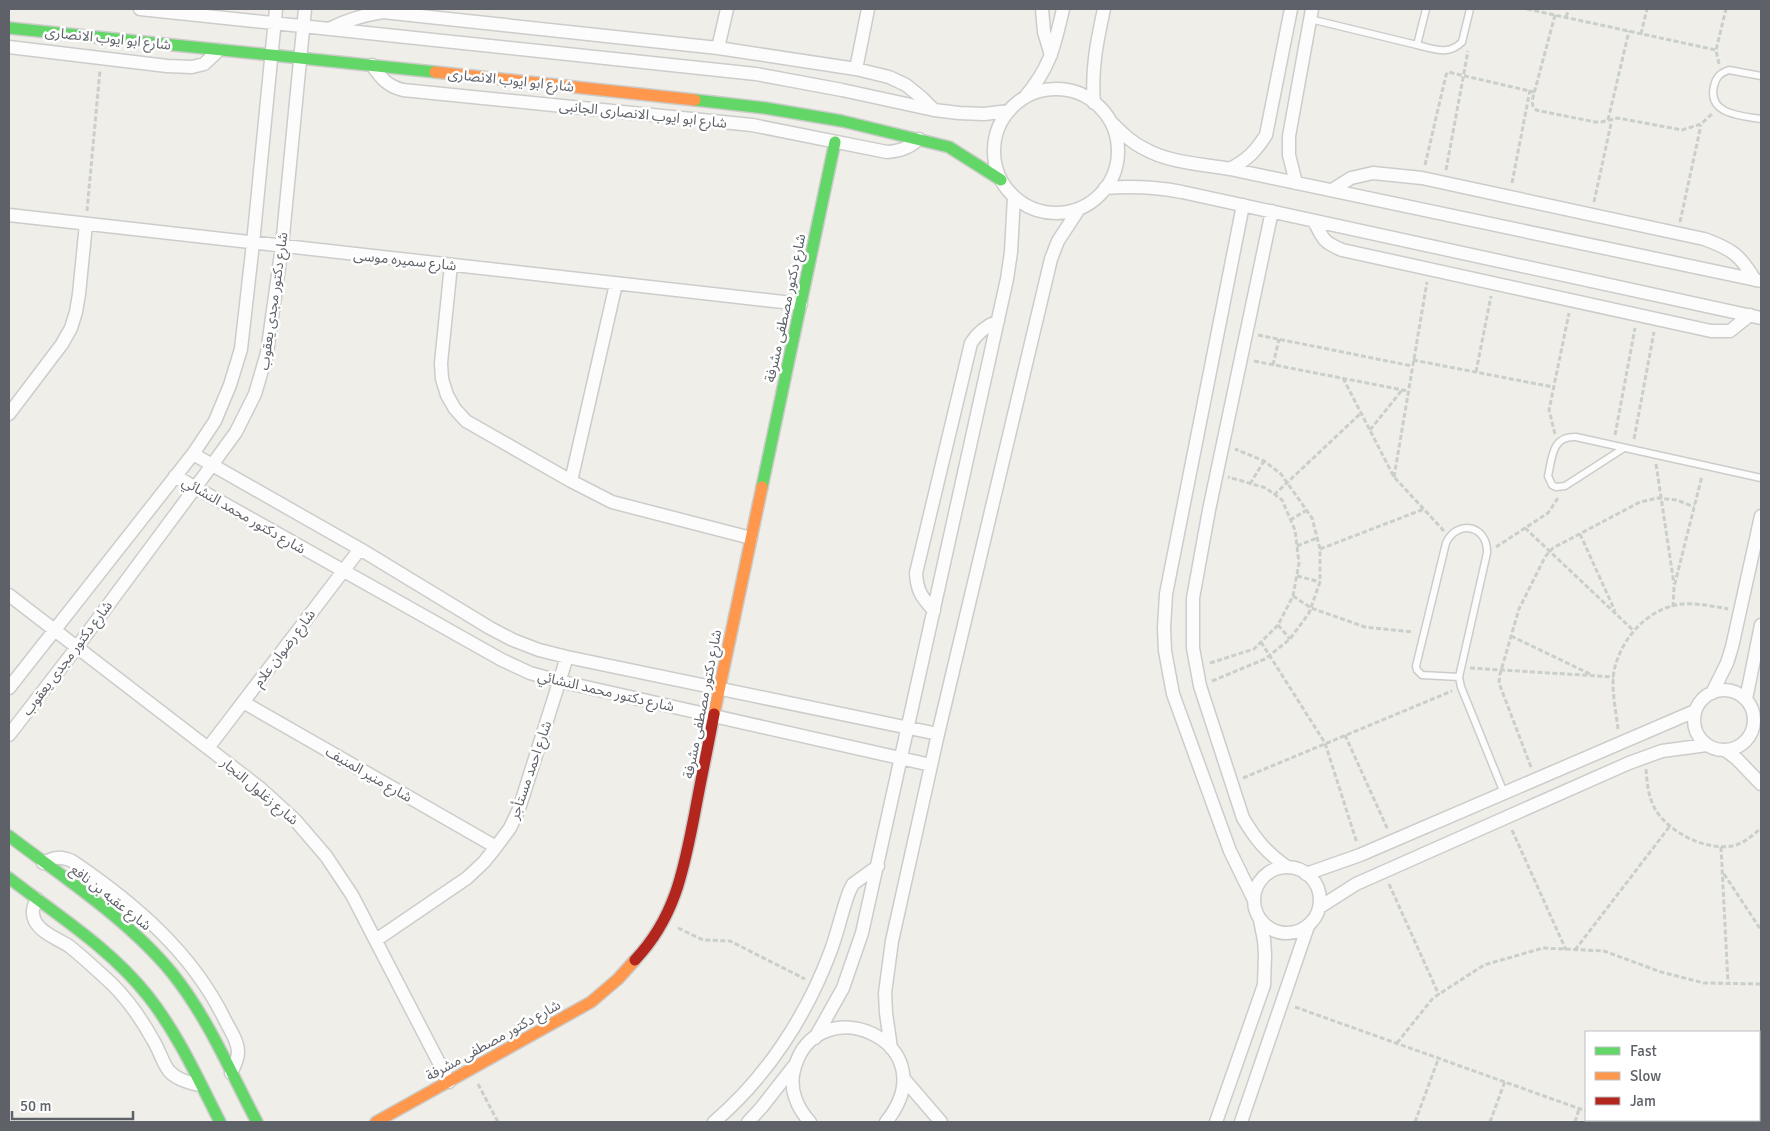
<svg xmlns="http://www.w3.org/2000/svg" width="1770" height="1131" font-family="Signika,'Noto Sans Arabic',sans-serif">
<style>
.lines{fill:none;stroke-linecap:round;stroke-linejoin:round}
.lane-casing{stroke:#cccccb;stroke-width:9}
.street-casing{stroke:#cccccb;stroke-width:15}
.fast-casing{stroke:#cbcbca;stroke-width:14}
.slow-casing{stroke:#cbcbca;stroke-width:14}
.jam-casing{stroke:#cbcbca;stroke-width:14}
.path{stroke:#cacfcb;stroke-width:3;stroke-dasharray:5 2.5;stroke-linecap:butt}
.lane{stroke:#fdfcfc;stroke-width:6}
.street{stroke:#fdfcfc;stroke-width:12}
.fast{stroke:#63d668;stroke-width:11}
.slow{stroke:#ff974d;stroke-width:11}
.jam{stroke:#b3261e;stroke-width:11}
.labels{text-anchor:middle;stroke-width:5;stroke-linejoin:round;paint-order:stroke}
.street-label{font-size:14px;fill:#5e6268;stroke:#fff}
</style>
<rect width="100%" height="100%" fill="#efeee9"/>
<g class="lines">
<g class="lane-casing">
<path id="lane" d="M1426,9L1417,45C1434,49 1448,56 1462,42L1470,9
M1310,19L1417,45
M1761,76L1729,70C1720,73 1716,77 1714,86C1707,115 1743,116 1761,119
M1624,448L1565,486L1556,487L1552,485L1548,476C1552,458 1552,435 1576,437L1761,478
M1459,677L1422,675L1417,670L1416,666L1446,543C1457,519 1488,525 1487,553L1459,677L1461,687L1504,793
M1759,1104L1761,1108
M1674,1120L1680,1122"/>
</g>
<g class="street-casing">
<path id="street" d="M140,9L756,74L842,90L934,110L959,113L984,114L1009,111
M1042,9L1044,32L1051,55
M329,29C347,20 363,15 383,12L718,48L856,69L889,77L906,85L921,97L934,110
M9,47L167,66L192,67L204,64L219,50
M718,48L727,9
M372,65C381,78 387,86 403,90L752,125L887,152C900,151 909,148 919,139
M856,69L868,9
M994 151a62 62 0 1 1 124 0a62 62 0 1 1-124 0Z
M1025,97C1051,66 1054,47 1063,9
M1094,103C1091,70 1097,41 1104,9
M1111,122C1122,133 1132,143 1145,149C1170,163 1202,164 1230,169L1761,281
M1230,169C1248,159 1255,152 1266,135L1291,9
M1296,183L1289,155V136L1312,9
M1105,188C1132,186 1156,187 1182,192L1761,318
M1332,190L1351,178L1373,173L1422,178L1704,239C1732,249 1740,255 1755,280
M1243,205L1166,594L1164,628L1165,651L1173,694L1230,851L1254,900
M1272,211L1209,510L1193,598V648L1200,686L1243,818C1256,840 1266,852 1287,867
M9,215L801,304
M1314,221C1323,239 1323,242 1342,250L1711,331H1730L1750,315
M451,265L441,363L442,379L447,395L455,409L466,421L571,481L612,502L751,538
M9,414L62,344L71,328L76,312L79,294L86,224
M193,454L360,549L490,628L513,640L539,650L567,657L938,734
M175,476L502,660L530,673L559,681L931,765
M571,481L616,284
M9,595L260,788L295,820L326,856L352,895L449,1082
M934,611C922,597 917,592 916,573L971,343C978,332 986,326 998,321
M9,688L193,454L215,421L230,385L241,349L253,243L276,9
M1694 720a30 30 0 1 1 60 0a30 30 0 1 1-60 0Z
M1712,693L1727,663L1732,647L1761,516
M1746,699L1761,625
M243,702L496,847
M9,735L77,647L212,465L236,432L255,394L267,353L282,246L305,9
M208,748L360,549
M1725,750L1737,759L1761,784
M43,863C54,857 61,856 72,861C134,903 192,952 225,1020C230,1030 238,1041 238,1052C238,1060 234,1067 231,1073
M1254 900a33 33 0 1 1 66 0a33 33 0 1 1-66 0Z
M1306,874L1360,855L1695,711
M37,899C33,907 31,913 35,921C41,933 58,939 69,946C84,958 98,971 112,984C128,1000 142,1020 153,1040C159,1049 162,1062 169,1071C177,1080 189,1083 200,1085
M1320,907L1356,884L1629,763L1662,751L1707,745
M376,940L467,878L484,862L496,847L510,828L519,809L567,657
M815,1038L843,988L862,933L1007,279L1011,252L1014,197
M891,1048L886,1013L885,993L892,941L938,734L1051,259L1058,241L1079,209
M904,1079L941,1122
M714,1122C767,1077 807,1015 831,950C838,931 842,911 849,892L853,884L878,866
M748,1122L761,1108L794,1066
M810,1122C797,1108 789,1089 794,1070C815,985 951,1041 886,1122
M1216,1122L1264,985L1265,954L1264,940L1260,920
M1241,1122L1308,926"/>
</g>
<g class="fast-casing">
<path id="fast" d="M9,28L435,72
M695,100L765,108L842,121L949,147L1001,180
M762,487L835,142
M9,836C63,877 130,921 172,973C207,1016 231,1073 257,1122
M9,878C57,915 110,948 148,996C178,1034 198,1079 220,1122"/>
</g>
<g class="slow-casing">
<path id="slow" d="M435,72L695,100
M714,714L762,487
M376,1122L591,1002L618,979L635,960"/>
</g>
<g class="jam-casing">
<path id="jam" d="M635,960C676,917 684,868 695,812C701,779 708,747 714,714"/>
</g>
<path class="path" d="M1527,9L1716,50
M1555,15L1532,101L1533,106L1536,110L1595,122H1601L1618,118L1682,130L1701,124L1713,113
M1566,17L1569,9
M1641,34L1647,9
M1719,64L1716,50L1726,9
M1608,120L1629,31
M1425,165L1446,75L1448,72L1534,92
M1446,170L1468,51
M1512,183L1530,90
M1594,202L1612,119
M87,211L100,70
M1680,222L1701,125
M1258,335L1412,366
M1413,360L1553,387
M1254,361L1408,391
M1273,365L1279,339
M1476,372L1491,296
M1343,378L1394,477L1444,531
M1370,430L1402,390
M1555,434L1549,410L1569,313
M1615,435L1635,328
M1634,439L1654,332
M1656,464L1674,584
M1394,477L1427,282
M1250,484L1264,461
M1274,495L1361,413
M1290,520L1307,510
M1525,528L1634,631
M1580,534L1615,611
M1297,546L1317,538
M1496,547L1548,513L1558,498
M1320,549L1424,509
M1297,576L1320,582
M1293,596L1311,608L1365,627L1413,632
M1673,607L1674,587L1702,476
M1278,625L1290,639
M1511,636L1590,674
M1261,642L1325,743L1357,843
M1210,663L1254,649L1278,625L1293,596L1299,563L1295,530L1282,500L1266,488L1228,477
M1470,668L1614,677
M1212,681L1265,659L1290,639L1309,613L1320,582V549L1312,518L1281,474L1264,461L1235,449
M1753,713L1761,711
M1618,729C1616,711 1611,689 1614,671C1621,638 1648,608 1682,604C1697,603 1713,606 1728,609
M1345,735L1388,830
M1531,767L1499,683L1500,674L1519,609L1545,557L1553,548L1640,502L1658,498L1677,500L1694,507
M1646,769C1647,782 1648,795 1654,807C1666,831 1705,851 1732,846C1743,844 1752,836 1761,828
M1243,778L1452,691
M1512,830L1566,950
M1721,847L1728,983
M1724,874L1761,930
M1389,884L1439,995
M678,928L703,940L730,941L805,979
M1575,950L1670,826
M1295,1007L1586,1111
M1397,1043L1433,998L1484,965L1543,948L1604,951L1661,972L1704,983L1761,984
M478,1084L498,1122
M1415,1122L1439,1057
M1490,1122L1505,1081
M1575,1122L1579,1109
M1646,1122L1647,1120"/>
<use href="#lane" class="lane"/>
<use href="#street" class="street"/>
<use href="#fast" class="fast"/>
<use href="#slow" class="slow"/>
<use href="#jam" class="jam"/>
</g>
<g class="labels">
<g class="street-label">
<text transform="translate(108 38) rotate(6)" y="5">شارع ابو ايوب الانصارى</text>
<text transform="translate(511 80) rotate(6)" y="5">شارع ابو ايوب الانصارى</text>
<text transform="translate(643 114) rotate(6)" y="5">شارع ابو ايوب الانصارى الجانبى</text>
<text transform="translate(405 260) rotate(6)" y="5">شارع سميره موسى</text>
<text transform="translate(273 301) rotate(-82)" y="5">شارع دكتور مجدى يعقوب</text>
<text transform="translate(785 308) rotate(-78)" y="5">شارع دكتور مصطفى مشرفة</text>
<text transform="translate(244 515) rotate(30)" y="5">شارع دكتور محمد النشائي</text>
<text transform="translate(284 648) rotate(-53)" y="5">شارع رضوان علام</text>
<text transform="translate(67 658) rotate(-53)" y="5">شارع دكتور مجدى يعقوب</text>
<text transform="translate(606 691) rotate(13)" y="5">شارع دكتور محمد النشائي</text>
<text transform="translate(702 704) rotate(-79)" y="5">شارع دكتور مصطفى مشرفة</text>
<text transform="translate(530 770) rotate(-71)" y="5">شارع احمد مستأجر</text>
<text transform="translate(369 774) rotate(30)" y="5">شارع منير المنيف</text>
<text transform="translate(260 791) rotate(40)" y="5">شارع زغلول النجار</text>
<text transform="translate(111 897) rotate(38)" y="5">شارع عقبه بن نافع</text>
<text transform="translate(493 1040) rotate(-29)" y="5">شارع دكتور مصطفى مشرفة</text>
</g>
</g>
<rect width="1770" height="1131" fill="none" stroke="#5e6268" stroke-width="20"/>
<rect x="1585" y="1031" width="175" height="90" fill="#ffffff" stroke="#bfc0c3"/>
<rect x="1595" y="1047" width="25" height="8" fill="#63d668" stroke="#bfc0c3"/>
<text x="1630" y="1056" font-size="15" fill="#5e6268">Fast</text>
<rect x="1595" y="1072" width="25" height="8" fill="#ff974d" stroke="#bfc0c3"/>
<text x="1630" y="1081" font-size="15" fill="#5e6268">Slow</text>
<rect x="1595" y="1097" width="25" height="8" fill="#b3261e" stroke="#bfc0c3"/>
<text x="1630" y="1106" font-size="15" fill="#5e6268">Jam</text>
<path d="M12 1111v8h121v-8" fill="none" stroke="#5e6268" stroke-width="2.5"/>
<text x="20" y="1111" font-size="15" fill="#5e6268" stroke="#ffffff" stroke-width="4" paint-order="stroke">50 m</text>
</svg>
